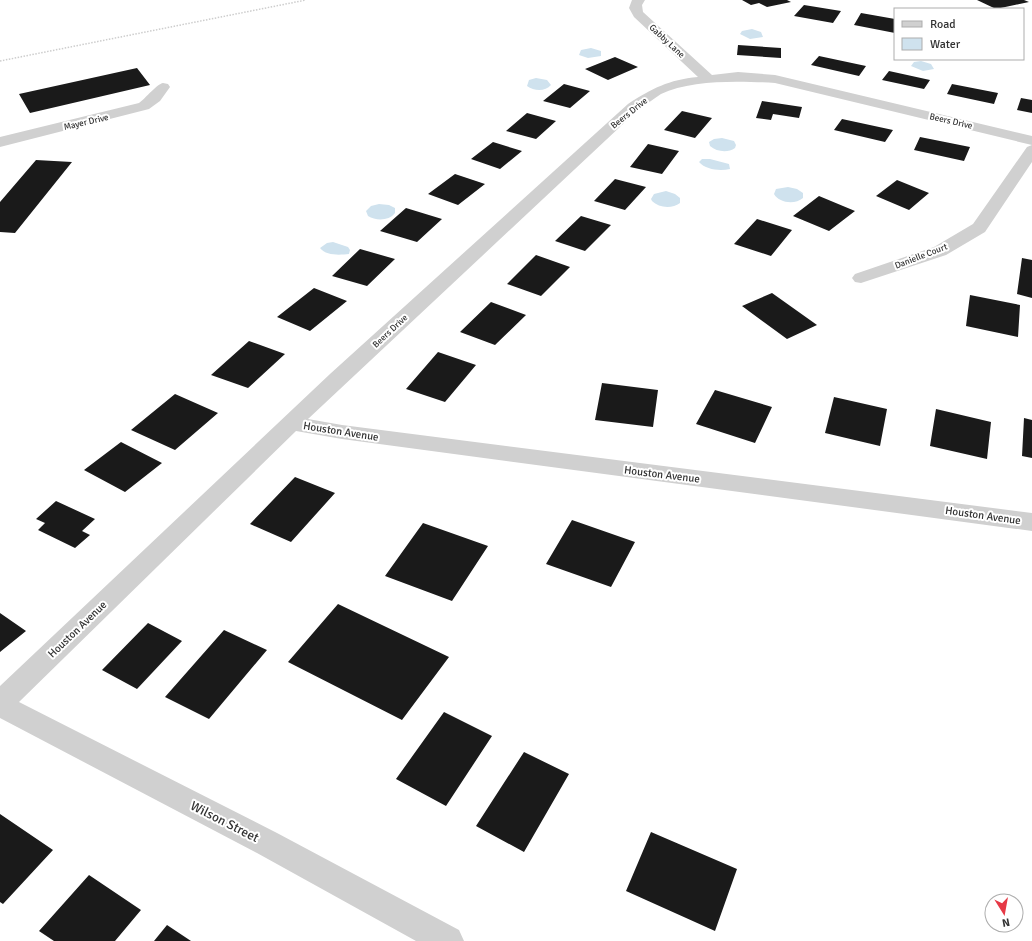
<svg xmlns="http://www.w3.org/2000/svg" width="1032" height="941" font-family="Signika,sans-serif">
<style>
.water{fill:#cfe2ee}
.building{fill:#1a1a1a}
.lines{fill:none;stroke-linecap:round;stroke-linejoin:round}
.path{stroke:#cdcdcd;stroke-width:1.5;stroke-dasharray:1.5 1.5;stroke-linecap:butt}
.street{fill:#d0d0d0;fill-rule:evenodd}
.labels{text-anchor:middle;stroke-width:4;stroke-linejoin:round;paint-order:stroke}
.far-street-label{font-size:9px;fill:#333;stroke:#fff}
.street-label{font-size:11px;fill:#333;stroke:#fff}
.near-street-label{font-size:13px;fill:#333;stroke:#fff}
</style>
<rect width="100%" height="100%" fill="#fff"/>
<path class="water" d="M752,29L761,32L763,37L750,39L740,34L742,31Z
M591,48L601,51V56L588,58L579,55L581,50Z
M921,61L931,64L934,69L923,71L911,66L914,62Z
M536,78L547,80L551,85C545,92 534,91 527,86L529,80Z
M722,138L734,141L736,145L735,148C728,153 717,152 710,146L709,142L714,139Z
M702,159H710L729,164L730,169C720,171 706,170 699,162Z
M788,187L797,189L803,193V198C795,205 779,203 774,194L776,189Z
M666,191L675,194L680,198V203C672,209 659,208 652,201L651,199L654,194Z
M379,204L389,205L395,208V213C389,221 376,221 368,216L366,211L371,206Z
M333,242L348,247L350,250L349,254C340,255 326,256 320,248L327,243Z"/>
<path class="building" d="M742,0H787L791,2L767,7L759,3L751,5Z
M977,0H1024L1029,2L996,9Z
M804,5L841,11L833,23L794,16Z
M861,13L895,19V33L854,25Z
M738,45L781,48V58L737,55Z
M819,56L866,66L859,76L811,65Z
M615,57L638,67L608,80L585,69Z
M137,68L150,85L30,113L19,94Z
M889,71L930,80L924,89L882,80Z
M564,84L590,91L570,108L543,101Z
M952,84L998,93L994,104L947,94Z
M1021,98L1032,100V113L1017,110Z
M762,101L802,107L799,118L773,114L771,120L756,118Z
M682,111L712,118L695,138L664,130Z
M527,113L556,121L536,139L506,131Z
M842,119L893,130L885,142L834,130Z
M920,137L970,147L964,161L914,150Z
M493,142L522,151L500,169L471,159Z
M648,144L679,151L662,174L630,167Z
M36,160L72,162L15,233L0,232V202Z
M455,174L485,184L458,205L428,194Z
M615,179L646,187L625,210L594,201Z
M897,180L929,193L909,210L876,196Z
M819,196L855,211L829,231L793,216Z
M406,208L442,219L417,242L380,231Z
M581,216L611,225L585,251L555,241Z
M757,219L792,230L771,256L734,244Z
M360,249L395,259L367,286L332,276Z
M536,255L570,267L541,296L507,284Z
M1022,258L1032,260V298L1017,294Z
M314,288L347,301L310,331L277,317Z
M772,293L817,325L787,339L742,306Z
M970,295L1020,305L1018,337L966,326Z
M491,302L526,315L495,345L460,332Z
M249,341L285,354L248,388L211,375Z
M438,352L476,365L445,402L406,389Z
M602,383L658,390L653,427L595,420Z
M715,390L772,407L755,443L696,424Z
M175,394L218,413L175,450L131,430Z
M834,397L887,409L880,446L825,433Z
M936,409L991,422L987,459L930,446Z
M1024,418L1032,420V458L1022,456Z
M121,442L162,463L125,492L84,470Z
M295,477L335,493L291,542L250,524Z
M56,501L95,519L82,531L90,535L75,548L38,530L45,523L36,519Z
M572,520L635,542L611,587L546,564Z
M423,523L488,546L452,601L385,576Z
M338,604L449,657L402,720L288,662Z
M0,613L26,631L0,652Z
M148,623L182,641L137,689L102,670Z
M224,630L267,650L209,719L165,697Z
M444,712L492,736L446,806L396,779Z
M524,752L569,774L524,852L476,826Z
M0,814L53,850L3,904L0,902Z
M651,832L737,869L715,931L626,891Z
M89,875L141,910L115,941H54L39,931Z
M167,925L191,941H154Z"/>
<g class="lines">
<path class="path" d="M0,61L306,0"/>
<path class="street" d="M632,0H645L642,5L643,12L712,75L738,72L775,75L1032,136V162L985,232L946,255L861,283L855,282L852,278L855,274L934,247L973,224L1027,147L1032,145L775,83C743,81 691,79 661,94C653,99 646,105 638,110L308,419L342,425L1032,513V531L342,439L296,431L19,702L277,833L459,930L464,941H416L257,853L0,718V686L330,374L628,104C653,88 668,80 698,77L634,17L629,8Z
M163,83L168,84L170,87L160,101L149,109L0,147V137L139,103C146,98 157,84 163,83Z"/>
</g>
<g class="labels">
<g class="far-street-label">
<text transform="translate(667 41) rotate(43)" y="3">Gabby Lane</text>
<text transform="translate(629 113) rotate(-39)" y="3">Beers Drive</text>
<text transform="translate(951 121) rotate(13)" y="3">Beers Drive</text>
<text transform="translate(86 122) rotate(-13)" y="3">Mayer Drive</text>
<text transform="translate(921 256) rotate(-21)" y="3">Danielle Court</text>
<text transform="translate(390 331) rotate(-43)" y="3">Beers Drive</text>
</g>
<g class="street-label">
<text transform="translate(341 431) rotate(9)" y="4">Houston Avenue</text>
<text transform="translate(662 474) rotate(7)" y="4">Houston Avenue</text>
<text transform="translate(983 515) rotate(8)" y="4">Houston Avenue</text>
<text transform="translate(77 629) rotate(-44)" y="4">Houston Avenue</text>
</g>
<g class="near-street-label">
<text transform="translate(225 821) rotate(27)" y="5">Wilson Street</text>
</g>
</g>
<rect x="894" y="8" width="130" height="52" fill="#ffffff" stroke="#adadad"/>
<rect x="902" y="21" width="20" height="6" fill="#d0d0d0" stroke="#adadad"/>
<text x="930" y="28" font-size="12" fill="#333333">Road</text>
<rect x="902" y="38" width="20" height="12" fill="#cfe2ee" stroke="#adadad"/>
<text x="930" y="48" font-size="12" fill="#333333">Water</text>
<g transform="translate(1004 913) rotate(169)"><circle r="19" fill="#ffffff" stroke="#adadad"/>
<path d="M0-3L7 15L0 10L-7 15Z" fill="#e63946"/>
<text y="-6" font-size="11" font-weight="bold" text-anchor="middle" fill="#333333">N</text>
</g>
</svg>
